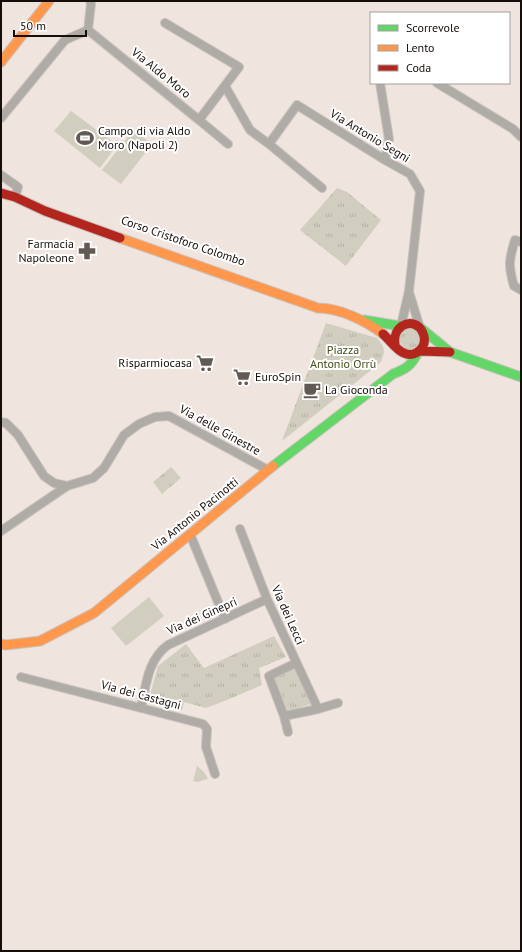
<svg xmlns="http://www.w3.org/2000/svg" width="522" height="952" font-family="'PT Sans',sans-serif">
<style>
.grass{fill:url(#grass-tufts)}
.pitch{fill:#d1cec0}
.lines{fill:none;stroke-linecap:round;stroke-linejoin:round}
.street-casing{stroke:#cbc3be;stroke-width:10}
.fast-casing{stroke:#cbc3be;stroke-width:11}
.slow-casing{stroke:#cbc3be;stroke-width:11}
.jam-casing{stroke:#cbc3be;stroke-width:11}
.street{stroke:#afaba6;stroke-width:8}
.fast{stroke:#63d668;stroke-width:9}
.slow{stroke:#ff974d;stroke-width:9}
.jam{stroke:#b3261e;stroke-width:9}
.labels{text-anchor:middle;stroke-width:4;stroke-linejoin:round;paint-order:stroke}
.street-label{font-size:12px;fill:#160e0a;stroke:#fff}
.poi-label{font-size:12px;fill:#160e0a;stroke:#fff;text-anchor:start}
.park-label{font-size:12px;fill:#444d1a;stroke:#fff}
</style>
<defs>
<pattern id="grass-tufts" width="24" height="20" patternUnits="userSpaceOnUse"><rect width="24" height="20" fill="#d1cec0"/><path d="M3 7l-1-3M5 7V3M7 7l1-3M15 17l-1-3M17 17v-4M19 17l1-3" fill="none" stroke="#b3b0a4"/></pattern>
</defs>
<rect width="100%" height="100%" fill="#f0e4de"/>
<path class="grass" d="M337,188L347,192L381,220L346,266L300,230Z
M326,323L377,338C385,346 386,353 380,363L282,441Z
M405,328L418,330L421,344L407,351L397,338Z
M171,467L181,478L162,494L153,482Z
M274,636L286,657L259,668L262,685L227,700L206,708L184,702L182,710L149,699L158,666L186,644L204,668Z
M295,668L311,704L286,712L273,676Z
M197,766L204,772L208,779L197,782L193,781Z"/>
<path class="pitch" d="M71,111L117,145L100,168L54,131Z
M133,130L152,144L121,184L102,170Z
M149,597L164,616L126,646L111,628Z"/>
<g class="lines">
<g class="street-casing">
<path id="street" d="M88,30L91,4L90,1
M380,83L389,139L385,160
M437,83L513,129L521,137
M225,86L250,130L269,144L297,105L385,160L410,174L420,191L409,291L401,326
M1,118L65,40L88,30L199,120L239,67L165,23
M199,120L228,144
M269,144L322,188
M1,175L18,187L15,197
M521,242L515,240C509,259 508,266 514,286L521,290
M409,292L420,328
M1,422L6,423L18,435L44,476L54,483L67,486
M240,529L267,599L318,709
M1,531L67,486L93,478L104,468L124,435L139,424L155,417L169,416L268,470
M190,534L225,619
M21,677L203,724L207,729L206,747L215,774
M141,708C146,685 148,659 168,645L267,599
M284,716L318,709L338,703
M288,732L284,716L269,676L296,663"/>
</g>
<g class="fast-casing">
<path id="fast" d="M364,320L400,326
M422,329L450,352L521,377
M273,466L393,374C406,369 412,365 418,352"/>
</g>
<g class="slow-casing">
<path id="slow" d="M1,62L49,1
M120,238L318,308C340,308 366,321 383,334
M1,644L6,645L40,641L94,613L273,466"/>
</g>
<g class="jam-casing">
<path id="jam" d="M1,193L15,197L45,211L120,238
M383,334C390,340 396,350 404,353C408,355 412,355 416,353C434,344 420,315 402,326C395,331 394,337 395,345
M419,351L450,352"/>
</g>
<use href="#street" class="street"/>
<use href="#fast" class="fast"/>
<use href="#slow" class="slow"/>
<use href="#jam" class="jam"/>
</g>
<defs>
<g id="stadium-bare" transform="scale(1.38)"><path d="M0-5a6.5 5 0 1 0 0 10a6.5 5 0 1 0 0-10ZM-3.5-1.8h7v3.6h-7Z" fill="#625954" stroke="#fff" stroke-width="2.5" paint-order="stroke"/></g>
<g id="pharmacy-bare" transform="scale(1.38)"><path d="M-2-6h4v4h4v4h-4v4h-4v-4h-4v-4h4Z" fill="#625954" stroke="#fff" stroke-width="2.5" paint-order="stroke"/></g>
<g id="supermarket-bare" transform="scale(1.38)"><path d="M-6-5.5h2.5l.6 2H6L4.5 2H-2.5L-4.4-4H-6ZM-1.5 3.2a1.3 1.3 0 1 0 .1 0ZM3 3.2a1.3 1.3 0 1 0 .1 0Z" fill="#625954" stroke="#fff" stroke-width="2.5" paint-order="stroke"/></g>
<g id="cafe-bare" transform="scale(1.38)"><path d="M-5.5-4.5H6V0H3Q3 3.5 0 3.5H-2.5Q-5.5 3.5-5.5 0ZM3-3.2v2h1.7v-2ZM-6 4.5H4V6H-6Z" fill="#625954" stroke="#fff" stroke-width="2.5" paint-order="stroke"/></g>
</defs>
<g fill-rule="evenodd">
<use href="#stadium-bare" x="85" y="138"/>
<use href="#pharmacy-bare" x="87" y="251"/>
<use href="#supermarket-bare" x="205" y="363"/>
<use href="#supermarket-bare" x="242" y="377"/>
<use href="#cafe-bare" x="312" y="390"/>
</g>
<g class="labels">
<g class="street-label">
<text transform="translate(161 73) rotate(39)" y="4">Via Aldo Moro</text>
<text transform="translate(370 136) rotate(31)" y="4">Via Antonio Segni</text>
<text transform="translate(183 241) rotate(19)" y="4">Corso Cristoforo Colombo</text>
<text transform="translate(220 430) rotate(29)" y="4">Via delle Ginestre</text>
<text transform="translate(195 514) rotate(-39)" y="4">Via Antonio Pacinotti</text>
<text transform="translate(288 615) rotate(66)" y="4">Via dei Lecci</text>
<text transform="translate(202 616) rotate(-24)" y="4">Via dei Ginepri</text>
<text transform="translate(141 695) rotate(15)" y="4">Via dei Castagni</text>
</g>
<g class="poi-label">
<text x="98" y="135">Campo di via Aldo<tspan x="98" dy="14">Moro (Napoli 2)</tspan></text>
<text x="74" y="248" text-anchor="end">Farmacia<tspan x="74" dy="14">Napoleone</tspan></text>
<text x="192" y="367" text-anchor="end">Risparmiocasa</text>
<text x="255" y="381">EuroSpin</text>
<text x="325" y="394">La Gioconda</text>
</g>
<g class="park-label">
<text x="343" y="354">Piazza<tspan x="343" dy="14">Antonio Orrù</tspan></text>
</g>
</g>
<rect width="522" height="952" fill="none" stroke="#160e0a" stroke-width="4"/>
<rect x="370" y="12" width="140" height="72" fill="#ffffff" stroke="#a29f9d"/>
<rect x="378" y="25" width="20" height="6" fill="#63d668" stroke="#a29f9d"/>
<text x="406" y="32" font-size="12" fill="#160e0a">Scorrevole</text>
<rect x="378" y="45" width="20" height="6" fill="#ff974d" stroke="#a29f9d"/>
<text x="406" y="52" font-size="12" fill="#160e0a">Lento</text>
<rect x="378" y="65" width="20" height="6" fill="#b3261e" stroke="#a29f9d"/>
<text x="406" y="72" font-size="12" fill="#160e0a">Coda</text>
<path d="M14 30v6h72v-6" fill="none" stroke="#160e0a" stroke-width="2"/>
<text x="20" y="30" font-size="12" fill="#160e0a" stroke="#ffffff" stroke-width="3" paint-order="stroke">50 m</text>
</svg>
